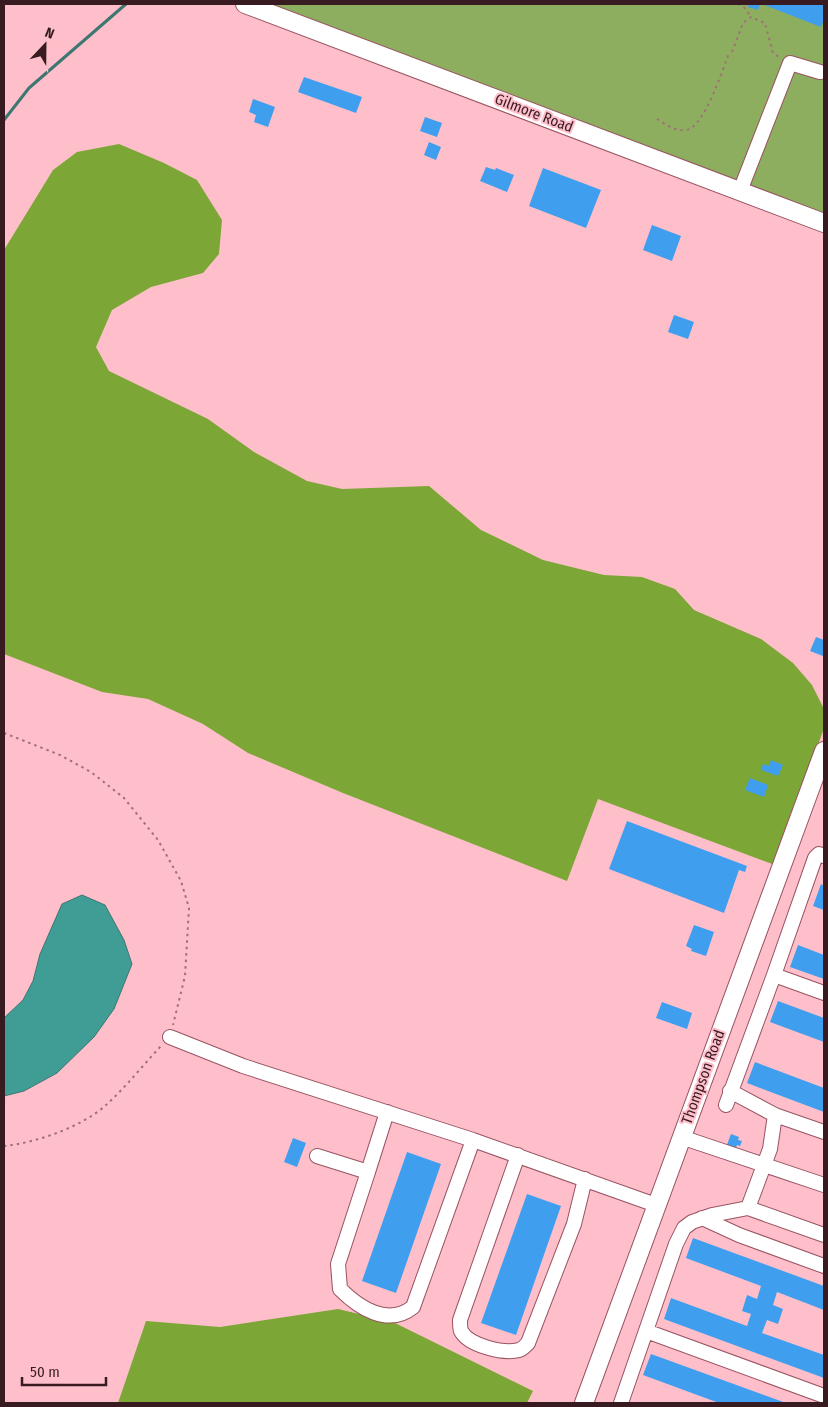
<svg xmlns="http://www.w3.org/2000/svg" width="828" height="1407" font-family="'Fira Sans Condensed',sans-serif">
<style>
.green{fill:#8dae5e}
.forest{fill:#7ca635}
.water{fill:#409d95;stroke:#3e7672}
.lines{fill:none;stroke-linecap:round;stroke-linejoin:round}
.stream{stroke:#3e7672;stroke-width:3}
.building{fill:#3f9fee}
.minor-casing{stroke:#985361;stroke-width:16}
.major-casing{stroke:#985361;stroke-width:20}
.path{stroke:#9f7079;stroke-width:2;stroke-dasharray:2.5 4;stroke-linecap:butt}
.minor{stroke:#fff;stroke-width:14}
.major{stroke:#fff;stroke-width:18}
.labels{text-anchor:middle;stroke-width:4;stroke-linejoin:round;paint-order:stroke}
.street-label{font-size:15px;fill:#381b21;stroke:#febfca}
</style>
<rect width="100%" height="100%" fill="#febfca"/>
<path class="green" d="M271,4H824V213Z"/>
<path class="forest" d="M119,144L164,163L197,180L222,220L219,254L203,273L151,287L112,310L96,347L109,371L208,419L254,452L307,481L342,489L429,486L481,530L543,560L604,575L642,577L675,589L694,610L761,639L793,663L812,685L824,709V728L775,865L598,799L567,881L343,793L248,753L203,724L148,699L102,692L4,654V250L53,170L77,152Z
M338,1309L393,1322L533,1391L527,1403H118L146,1321L220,1327Z"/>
<path class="water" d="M82,895L105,905L124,940L132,964L114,1009L94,1037L57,1073L24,1091L4,1096V1018L23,1000L33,981L40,954L62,904Z"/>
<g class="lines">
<path class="stream" d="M4,120L29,88L126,4"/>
</g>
<path class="building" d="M749,4H760L758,10L748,7Z
M762,4H824V19L821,27Z
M304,77L362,97L356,113L298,92Z
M253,99L275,107L268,127L254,122L256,115L249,112Z
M425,117L442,123L437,137L420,131Z
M429,142L441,147L436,160L424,155Z
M486,167L495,170L496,168L514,175L507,192L480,181Z
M543,168L601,190L586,228L529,206Z
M652,225L681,236L672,261L643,250Z
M674,315L694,322L688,339L668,332Z
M816,637L824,640L823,656L810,651Z
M771,760L783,765L778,776L761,770L763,764L769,766Z
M750,778L768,785L764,797L745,790Z
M627,821L747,866L745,872L739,870L724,913L609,869Z
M821,884L824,886V910L813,906Z
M694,925L714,932L706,956L691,951L692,949L686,946Z
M798,945L824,955V979L790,967Z
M778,1001L824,1018V1042L770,1022Z
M662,1002L692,1013L687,1029L656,1018Z
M755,1062L824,1088V1112L747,1083Z
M731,1134L739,1137L738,1140L742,1141L740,1146L737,1145L734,1153L725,1150Z
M293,1138L306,1143L297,1167L284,1162Z
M407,1152L441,1164L396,1293L362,1281Z
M527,1194L561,1206L516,1335L481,1323Z
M693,1238L824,1286V1310L777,1292L773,1305L783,1309L778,1324L767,1320L762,1333L824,1355V1378L664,1319L671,1298L747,1326L751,1314L742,1311L747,1295L757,1299L761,1286L686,1258Z
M651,1354L786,1403H719L643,1375Z"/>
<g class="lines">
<g class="minor-casing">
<path id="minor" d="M740,191L790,63L820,72
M774,975L824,993
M170,1037L243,1066L473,1140L656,1205
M730,1091L775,1115L824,1132
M726,1105L774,975L815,858L819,854L824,856
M681,1137L824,1185
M518,1155L460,1320C460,1323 460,1328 461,1331C469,1346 504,1354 519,1350C523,1349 525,1346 528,1343L574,1224L585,1179
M317,1156L368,1172L387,1112
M368,1172L338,1264L340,1289C359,1308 388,1327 413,1307L473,1140
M748,1208L770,1149L775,1115
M702,1218L739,1235L824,1266
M646,1331L824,1396
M621,1403L676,1244L684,1228L692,1222L712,1215L748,1208L824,1235"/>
</g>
<g class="major-casing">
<path id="major" d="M245,4L824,223
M584,1403L824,751"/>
</g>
<path class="path" d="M738,4L743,6L751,17
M732,52L743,23L751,17L765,23L773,53L779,57
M657,119C665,124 676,132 686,130C704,128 723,69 729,53
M4,733L60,755L91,772L124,798L158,840L181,881L189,908L185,976L173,1025
M4,1146C35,1143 82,1127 106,1105C126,1087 143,1065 161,1046"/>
<use href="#minor" class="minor"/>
<use href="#major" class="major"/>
</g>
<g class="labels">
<g class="street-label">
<text transform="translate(534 113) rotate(21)" y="5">Gilmore Road</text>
<text transform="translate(703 1077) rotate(-70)" y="5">Thompson Road</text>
</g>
</g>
<rect width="828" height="1407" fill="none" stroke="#381b21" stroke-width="10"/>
<g transform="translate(45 45) rotate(22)" stroke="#febfca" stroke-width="4" paint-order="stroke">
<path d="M0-4L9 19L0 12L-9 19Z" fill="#381b21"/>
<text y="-8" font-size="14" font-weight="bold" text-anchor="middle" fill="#381b21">N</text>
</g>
<path d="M22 1377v8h84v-8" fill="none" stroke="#381b21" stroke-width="2.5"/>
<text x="30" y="1377" font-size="15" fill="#381b21" stroke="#febfca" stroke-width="4" paint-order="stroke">50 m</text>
</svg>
